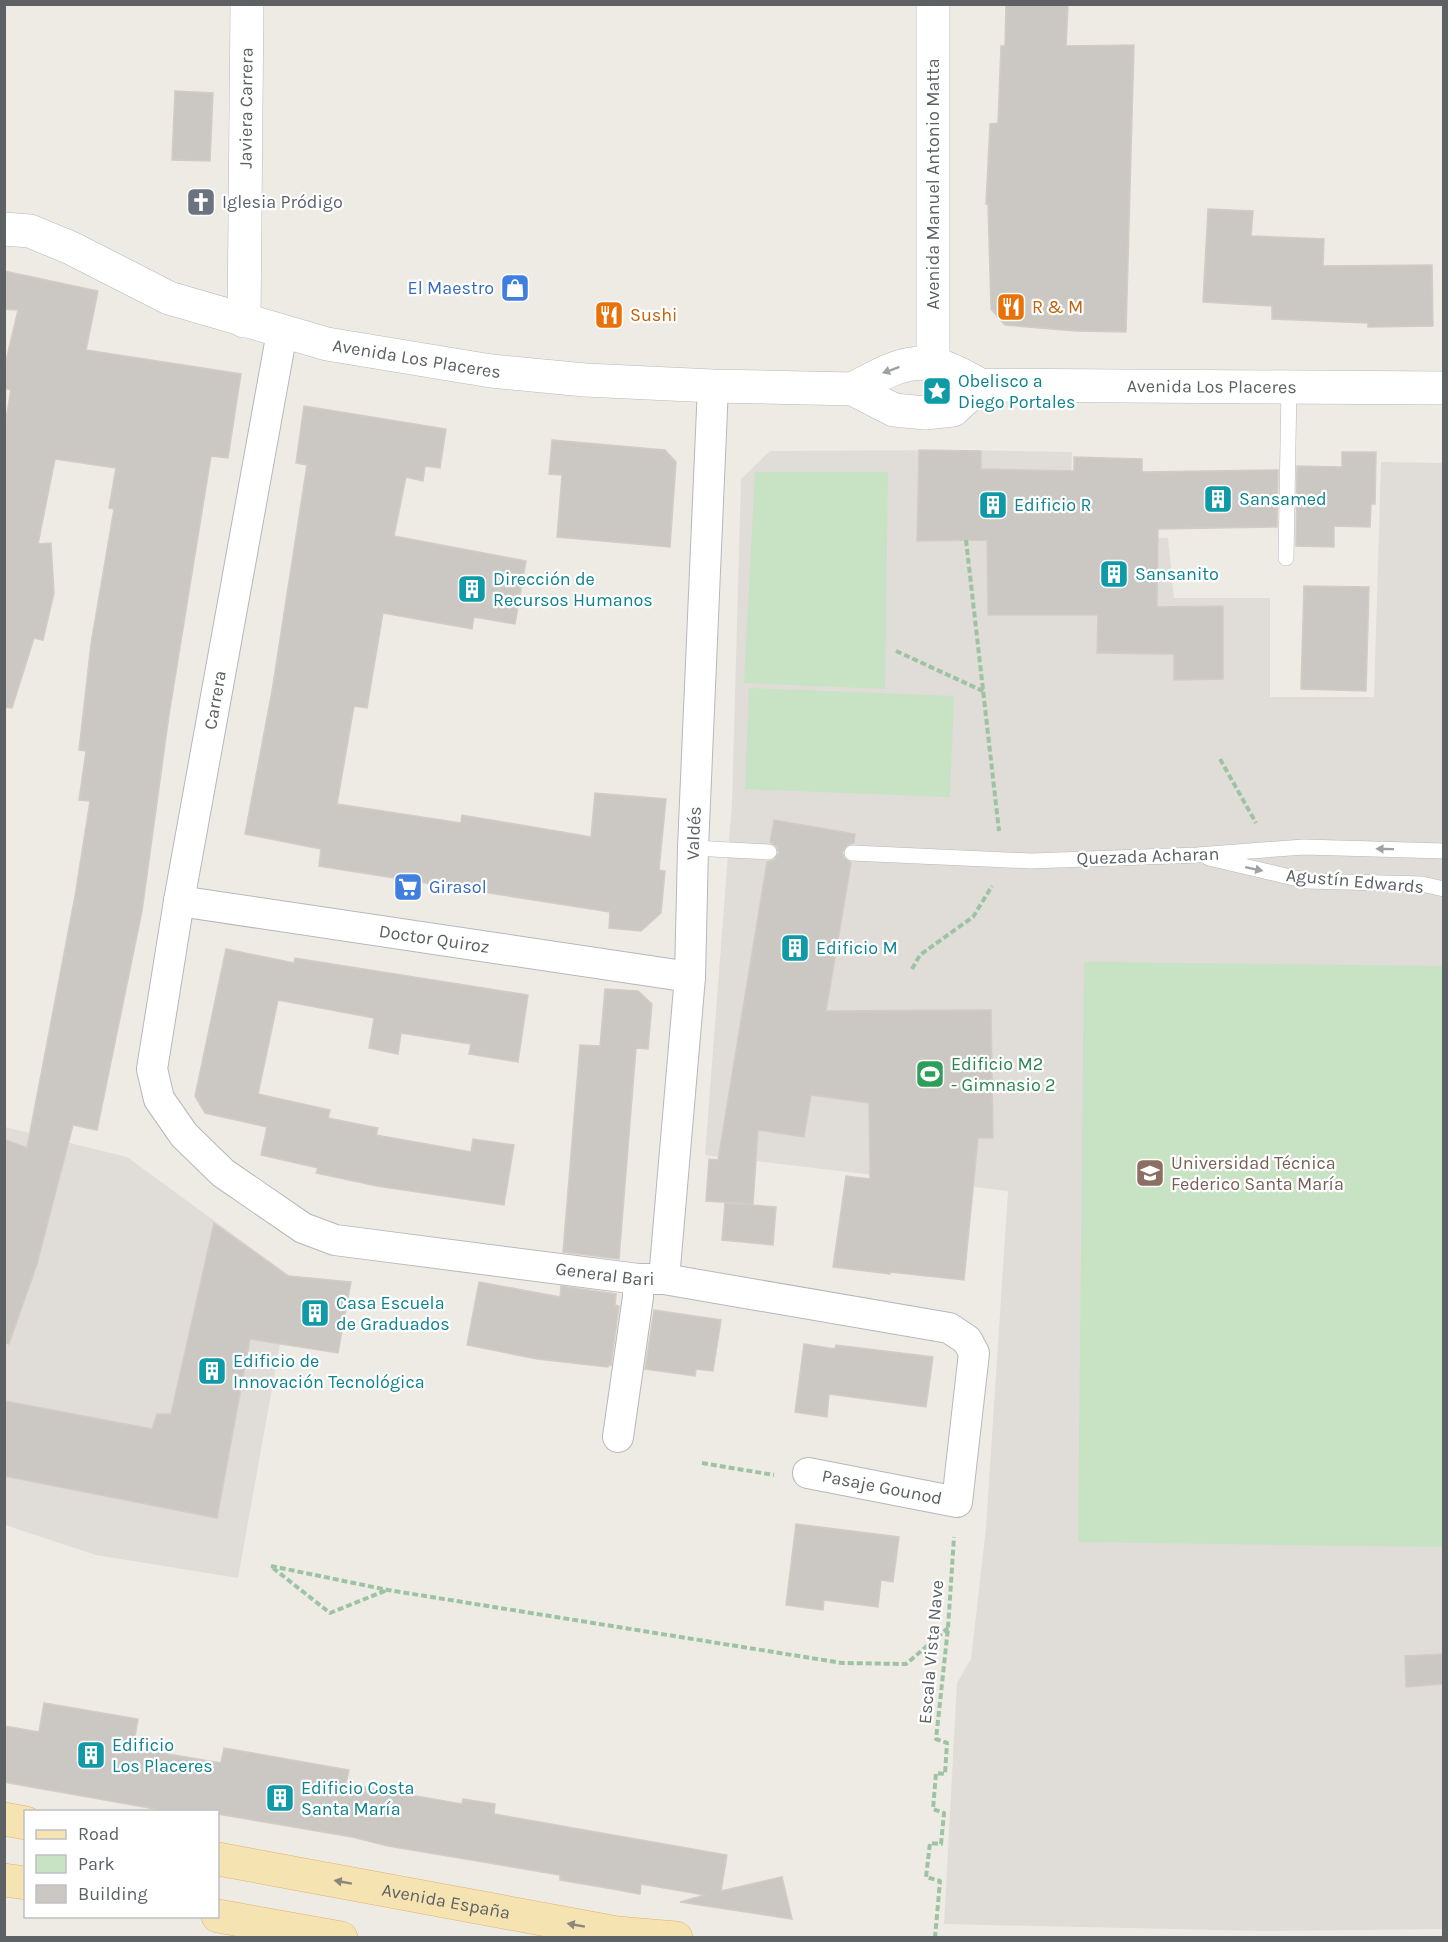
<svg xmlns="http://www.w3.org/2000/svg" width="1448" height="1942" font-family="Karla,sans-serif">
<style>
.education{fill:#e0dcd7}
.green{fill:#c8e2c4}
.building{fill:#cbc8c4;stroke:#d2ccc4;stroke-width:1.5}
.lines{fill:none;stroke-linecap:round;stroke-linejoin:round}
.lane-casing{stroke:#b5b8ba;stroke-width:16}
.street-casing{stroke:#b5b8ba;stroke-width:32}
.secondary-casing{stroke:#b4b8bb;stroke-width:34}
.primary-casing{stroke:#e2b26a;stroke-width:34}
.path{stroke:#9ec3a4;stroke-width:4;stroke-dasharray:6 3;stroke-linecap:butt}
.lane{stroke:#fff;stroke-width:15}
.street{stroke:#fff;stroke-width:30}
.secondary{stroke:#fff;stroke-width:33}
.primary{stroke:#f6e3b2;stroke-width:33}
.oneway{fill:#9ea0a2}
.oneway2{fill:#8b887b}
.labels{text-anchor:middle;stroke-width:4.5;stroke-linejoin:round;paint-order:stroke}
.street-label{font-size:18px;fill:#5d6164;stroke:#fff}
.worship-label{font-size:18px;fill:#5b616d;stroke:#fff;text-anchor:start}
.shop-label{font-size:18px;fill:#366cbe;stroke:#fff;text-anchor:end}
.food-label{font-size:18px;fill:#c56008;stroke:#fff;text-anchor:start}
.culture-label{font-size:18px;fill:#0d838f;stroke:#fff;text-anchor:start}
.leisure-label{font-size:18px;fill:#27864d;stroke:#fff;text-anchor:start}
.education-label{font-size:18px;fill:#785e54;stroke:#fff;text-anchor:start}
</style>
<rect width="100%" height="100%" fill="#eeebe5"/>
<path class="education" d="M956,450L1072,452L1069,536L1168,538L1174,598H1270V697H1374L1381,462L1443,463V1929L1262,1931L944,1924L957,1683L971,1659L986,1528L1008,1191L705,1155L732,802L741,479L770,451Z
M5,1127L127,1157L290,1276L351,1282L338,1352L280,1344L238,1578L96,1555L5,1525Z"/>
<path class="green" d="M755,472H888L885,689L744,683Z
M749,688L954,696L950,797L745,789Z
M1084,962L1443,966L1442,1547L1078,1542Z"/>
<path class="building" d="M1006,4H1068L1066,46L1134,45L1126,332L1076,331L1005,325L991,309L988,204H986L990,124L998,123L1001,46H1005Z
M175,91L213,93L210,161L172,160Z
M1208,209L1253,211L1251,236L1324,239L1323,266L1432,265L1433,326L1368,327V323L1272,319V306L1203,302Z
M4,271L98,291L86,350L241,374L228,458L211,456L169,715L142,911L97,1130L73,1125L37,1264L9,1344L4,1343V1139L27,1148L75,896L90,801L79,800L86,751L79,750L91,644L114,509L109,508L116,468L55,459L38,544L51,543L54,593L43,640L34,638L12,708L4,707V430L11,390L4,388V369L18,310L4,309Z
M304,406L446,429L440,468L425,466L423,481L406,477L394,536L526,561L515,624L474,617L472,629L383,613L367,708L354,706L337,804L461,823L462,815L591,837L595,793L666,799L659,870L665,871L661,913L641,931L609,928L610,912L319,866L321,849L245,834L272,691L307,465L296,463Z
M552,440L665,450L676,462L670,547L557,537L562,475L549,474Z
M919,450L981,451V469L1074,471V457L1142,459V472L1278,470L1277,527L1158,529L1157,607L1223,606V679L1174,680V654L1097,653L1098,615H988L987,540L917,541Z
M1342,452H1376L1375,504H1371L1370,527L1334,526V547L1296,546L1297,466L1342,467Z
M1304,586L1369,587L1366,691L1301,689Z
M774,820L855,834L854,843L847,845L842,852L844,858L851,863L826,1011L991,1010L993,1138H978L964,1280L890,1272V1274L833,1267L846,1176L870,1179L869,1103L811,1095L804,1137L758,1130L753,1204L706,1201L709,1159L718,1160L767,862L774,860L779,853L777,847L770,842Z
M226,949L294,963L295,958L528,995L518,1062L469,1054L471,1044L401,1033L398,1054L369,1048L374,1018L278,1000L258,1094L330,1110L328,1118L378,1128L376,1135L471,1152L473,1139L514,1145L504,1205L377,1186L316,1173L318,1168L261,1155L267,1127L205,1113L195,1096Z
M605,989L638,991L652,1004L648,1049L636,1048L619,1259L563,1252L580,1045L600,1046Z
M725,1203L776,1207L773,1245L722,1240Z
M214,1223L288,1276L351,1282L338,1353L250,1339L217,1518L4,1476V1401L152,1429L157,1414H171Z
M479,1282L560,1297L561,1286L616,1294L615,1305L619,1306L611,1365L608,1364V1367L537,1359L467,1345Z
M654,1310L721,1320L713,1371L696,1369L695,1376L645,1369Z
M804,1344L835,1349L836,1345L933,1357L926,1407L829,1394L827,1417L795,1412Z
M796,1524L899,1537L893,1582L881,1580L878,1607L824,1600L823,1610L786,1605Z
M1443,1654V1684L1406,1687L1405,1656Z
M44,1703L138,1719L133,1748L221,1763L224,1748L349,1770L346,1784L462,1804L463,1799L495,1804L494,1814L727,1855L721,1891L782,1877L792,1919L680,1902L705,1895L641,1884L640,1894L613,1889L560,1880V1875L388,1846L352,1837L218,1814V1812H172L4,1782V1726L39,1732Z"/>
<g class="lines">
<g class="lane-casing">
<path id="lane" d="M1286,558L1289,387
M693,848L769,852
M852,853L1031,861L1197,855L1304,847L1444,851
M1209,858L1307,881L1422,884L1444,889"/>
</g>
<g class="street-casing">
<g id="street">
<path id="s1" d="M282,332L179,901L152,1069L159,1099L184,1135L223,1173L303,1228L335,1240L638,1279H664L949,1328L967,1340L974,1353L957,1502L808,1473"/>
<path id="s2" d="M179,901L690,977"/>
<path id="s3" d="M664,1279L690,977L693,848L713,386"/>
<path d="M618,1437L638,1297V1279"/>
</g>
</g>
<g class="secondary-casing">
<g id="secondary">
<path d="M933,4V364"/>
<path id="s4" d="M4,229L30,231L71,248L169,298L327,344L412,358L491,371L585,380L713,386L853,389L894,410L925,413L953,410L980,385"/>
<path id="s5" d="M244,321L247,4"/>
<path id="s6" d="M853,389C877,376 904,359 933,364C946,366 968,378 980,385L1444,388"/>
</g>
</g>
<g class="primary-casing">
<g id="primary">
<path d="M4,1819L26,1823"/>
<path id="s7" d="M218,1859L617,1933L676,1938"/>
<path d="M4,1880L26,1883"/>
<path d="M218,1916L341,1938"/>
</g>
</g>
<path class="path" d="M966,540L999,831
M896,651L985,692
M1220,759L1256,823
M912,969L920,955L973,917L992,886
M702,1463L774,1475
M271,1566L388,1590L842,1663L906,1664L948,1628
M273,1568L330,1613L387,1590
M935,1938L940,1881L926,1877L930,1843L941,1844L944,1813L933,1809L936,1773L945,1774L947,1743L936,1739L948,1628L954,1537"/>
<use href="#lane" class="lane"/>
<use href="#street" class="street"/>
<use href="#secondary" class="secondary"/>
<use href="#primary" class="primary"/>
</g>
<defs><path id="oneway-solid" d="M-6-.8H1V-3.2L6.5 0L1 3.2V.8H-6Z" transform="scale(1.5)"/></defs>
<g class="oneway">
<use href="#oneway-solid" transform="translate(891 370) rotate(160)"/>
<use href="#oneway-solid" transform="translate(1385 849) rotate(-179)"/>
<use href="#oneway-solid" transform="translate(1254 869) rotate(12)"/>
</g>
<g class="oneway2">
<use href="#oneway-solid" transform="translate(343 1882) rotate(-170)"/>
<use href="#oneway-solid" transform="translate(576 1925) rotate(-170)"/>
</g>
<defs>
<g id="church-square" transform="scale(1.5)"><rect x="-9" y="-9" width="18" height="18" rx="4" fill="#6b7280" stroke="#fff"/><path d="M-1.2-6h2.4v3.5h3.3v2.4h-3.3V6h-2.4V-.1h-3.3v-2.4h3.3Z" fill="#fff"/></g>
<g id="shop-square" transform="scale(1.5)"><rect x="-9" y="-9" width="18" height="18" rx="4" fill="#3f7fe0" stroke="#fff"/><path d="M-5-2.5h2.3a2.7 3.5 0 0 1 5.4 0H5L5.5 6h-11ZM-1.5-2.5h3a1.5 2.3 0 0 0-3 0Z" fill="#fff"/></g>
<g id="restaurant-square" transform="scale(1.5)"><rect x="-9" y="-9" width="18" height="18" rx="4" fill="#e8710a" stroke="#fff"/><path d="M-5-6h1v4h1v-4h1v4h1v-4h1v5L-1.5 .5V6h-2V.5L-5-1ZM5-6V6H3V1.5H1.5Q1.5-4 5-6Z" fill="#fff"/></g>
<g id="sight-square" transform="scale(1.5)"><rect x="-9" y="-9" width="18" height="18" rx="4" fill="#0f9aa8" stroke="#fff"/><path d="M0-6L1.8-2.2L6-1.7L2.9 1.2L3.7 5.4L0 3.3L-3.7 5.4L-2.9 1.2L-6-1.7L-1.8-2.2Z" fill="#fff"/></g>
<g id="building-square" transform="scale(1.5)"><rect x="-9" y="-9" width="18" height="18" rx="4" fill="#0f9aa8" stroke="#fff"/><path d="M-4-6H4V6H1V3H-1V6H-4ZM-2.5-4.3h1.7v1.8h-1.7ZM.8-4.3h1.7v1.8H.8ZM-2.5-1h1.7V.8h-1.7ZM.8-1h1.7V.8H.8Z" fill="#fff"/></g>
<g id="supermarket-square" transform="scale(1.5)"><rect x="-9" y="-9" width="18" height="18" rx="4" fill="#3f7fe0" stroke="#fff"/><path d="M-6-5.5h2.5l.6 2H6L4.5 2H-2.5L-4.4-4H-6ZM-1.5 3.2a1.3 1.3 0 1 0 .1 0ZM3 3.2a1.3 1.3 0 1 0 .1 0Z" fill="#fff"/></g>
<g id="stadium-square" transform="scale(1.5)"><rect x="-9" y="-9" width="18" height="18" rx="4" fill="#2e9e5b" stroke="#fff"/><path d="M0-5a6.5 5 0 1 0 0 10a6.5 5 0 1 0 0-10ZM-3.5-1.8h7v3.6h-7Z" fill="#fff"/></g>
<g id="university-square" transform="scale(1.5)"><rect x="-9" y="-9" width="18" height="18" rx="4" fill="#8d6e63" stroke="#fff"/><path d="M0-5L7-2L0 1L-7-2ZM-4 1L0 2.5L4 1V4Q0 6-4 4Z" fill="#fff"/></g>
</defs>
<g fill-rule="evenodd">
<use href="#church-square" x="201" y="202"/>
<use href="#shop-square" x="515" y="288"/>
<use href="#restaurant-square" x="1011" y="307"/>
<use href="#restaurant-square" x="609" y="315"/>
<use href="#sight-square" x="937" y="391"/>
<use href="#building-square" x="1218" y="499"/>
<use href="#building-square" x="993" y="505"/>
<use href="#building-square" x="1114" y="574"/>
<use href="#building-square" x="472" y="589"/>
<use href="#supermarket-square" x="408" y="887"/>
<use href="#building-square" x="795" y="948"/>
<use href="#stadium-square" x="930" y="1074"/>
<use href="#university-square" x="1150" y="1173"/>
<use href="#building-square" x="315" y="1313"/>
<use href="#building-square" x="212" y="1371"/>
<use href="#building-square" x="91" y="1755"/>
<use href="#building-square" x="280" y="1798"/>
</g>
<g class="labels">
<g class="street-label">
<text dy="6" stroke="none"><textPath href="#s5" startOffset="213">Javiera Carrera</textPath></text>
<text transform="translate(933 184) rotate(-90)" y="6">Avenida Manuel Antonio Matta</text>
<text dy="6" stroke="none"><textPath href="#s4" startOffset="436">Avenida Los Placeres</textPath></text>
<text dy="6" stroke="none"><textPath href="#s6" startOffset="369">Avenida Los Placeres</textPath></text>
<text transform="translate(215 700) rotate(-80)" y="6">Carrera</text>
<text dy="6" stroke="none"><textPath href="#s3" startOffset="447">Valdés</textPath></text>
<text transform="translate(1148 856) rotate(-2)" y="6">Quezada Acharan</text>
<text transform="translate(1355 881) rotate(5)" y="6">Agustín Edwards</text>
<text dy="6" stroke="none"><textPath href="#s2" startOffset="258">Doctor Quiroz</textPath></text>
<text dy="6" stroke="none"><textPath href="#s1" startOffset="1281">General Bari</textPath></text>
<text transform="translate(882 1487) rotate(11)" y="6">Pasaje Gounod</text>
<text transform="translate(931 1652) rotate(-85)" y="6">Escala Vista Nave</text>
<text dy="6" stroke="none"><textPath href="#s7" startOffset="232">Avenida España</textPath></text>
</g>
<g class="worship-label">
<text x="222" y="208">Iglesia Pródigo</text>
</g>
<g class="shop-label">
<text x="494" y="294">El Maestro</text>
<text x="429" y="893" text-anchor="start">Girasol</text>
</g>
<g class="food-label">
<text x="1032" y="313">R &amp; M</text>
<text x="630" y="321">Sushi</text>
</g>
<g class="culture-label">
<text x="958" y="387">Obelisco a<tspan x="958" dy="21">Diego Portales</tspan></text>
<text x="1239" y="505">Sansamed</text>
<text x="1014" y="511">Edificio R</text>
<text x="1135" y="580">Sansanito</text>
<text x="493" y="585">Dirección de<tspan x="493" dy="21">Recursos Humanos</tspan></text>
<text x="816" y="954">Edificio M</text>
<text x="336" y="1309">Casa Escuela<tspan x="336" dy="21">de Graduados</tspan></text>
<text x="233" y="1367">Edificio de<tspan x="233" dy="21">Innovación Tecnológica</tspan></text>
<text x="112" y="1751">Edificio<tspan x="112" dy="21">Los Placeres</tspan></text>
<text x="301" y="1794">Edificio Costa<tspan x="301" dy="21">Santa María</tspan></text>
</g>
<g class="leisure-label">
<text x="951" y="1070">Edificio M2<tspan x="951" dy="21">- Gimnasio 2</tspan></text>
</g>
<g class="education-label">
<text x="1171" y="1169">Universidad Técnica<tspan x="1171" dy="21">Federico Santa María</tspan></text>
</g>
</g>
<rect width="1448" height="1942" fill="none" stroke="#5d6164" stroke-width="12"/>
<rect x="24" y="1810" width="195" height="108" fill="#ffffff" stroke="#bec0c1" stroke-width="1.5"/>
<rect x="36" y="1830" width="30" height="9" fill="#f6e3b2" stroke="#bec0c1" stroke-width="1.5"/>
<text x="78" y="1840" font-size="18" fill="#5d6164">Road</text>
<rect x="36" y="1855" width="30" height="18" fill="#c8e2c4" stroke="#bec0c1" stroke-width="1.5"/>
<text x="78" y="1870" font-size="18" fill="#5d6164">Park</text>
<rect x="36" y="1885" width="30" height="18" fill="#cbc8c4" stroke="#bec0c1" stroke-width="1.5"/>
<text x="78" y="1900" font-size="18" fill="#5d6164">Building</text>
</svg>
